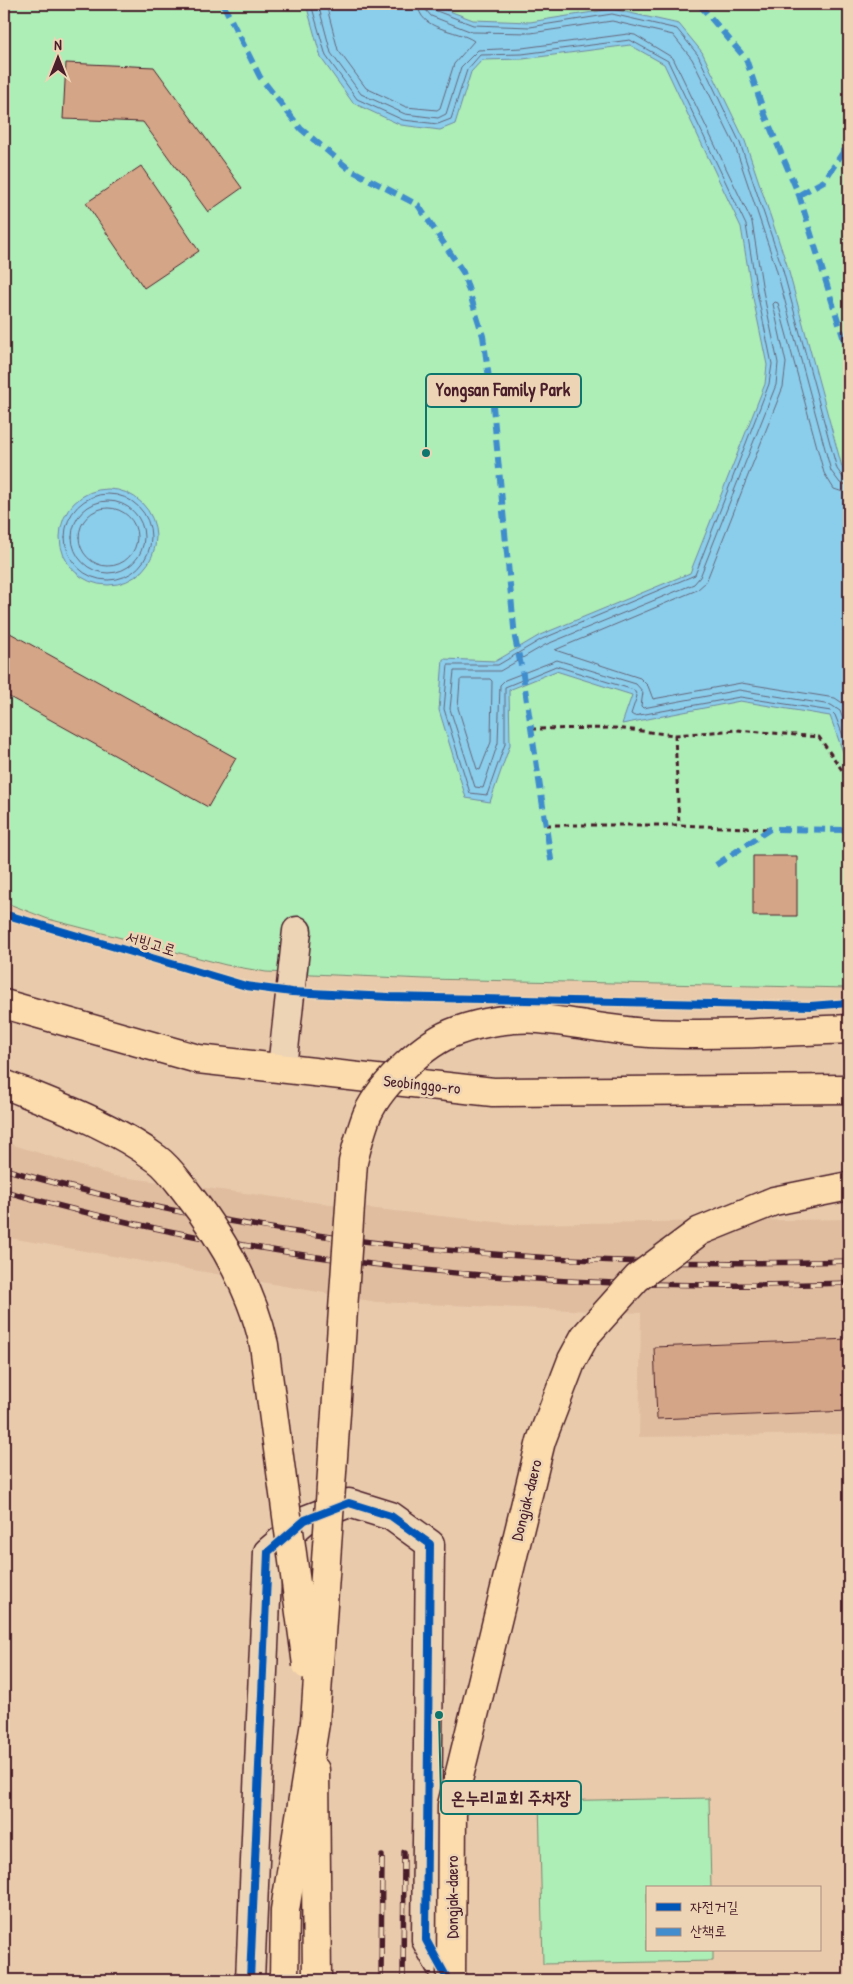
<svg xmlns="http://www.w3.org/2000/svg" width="853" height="1984" font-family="'Patrick Hand','Poor Story',sans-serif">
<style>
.built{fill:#e0bd9f}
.green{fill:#adedb6;stroke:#7c8670}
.water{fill:#8bceec;stroke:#71889f}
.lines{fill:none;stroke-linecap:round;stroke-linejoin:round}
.shore{stroke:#646578;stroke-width:1}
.building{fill:#d4a687;stroke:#4a1f2b}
.minor-casing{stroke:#4a1f2b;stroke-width:31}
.major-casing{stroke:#4a1f2b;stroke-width:31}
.highway-casing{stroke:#4a1f2b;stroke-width:31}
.path{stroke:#4a1f2b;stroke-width:3;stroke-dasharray:5 4;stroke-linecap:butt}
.minor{stroke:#edd4b5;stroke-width:28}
.major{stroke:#fcdcac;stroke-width:28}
.highway{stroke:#fcdcac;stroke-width:28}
.rail-casing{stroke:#4a1f2b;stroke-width:5.5}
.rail{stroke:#edd4b5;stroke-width:4;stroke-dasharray:11;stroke-linecap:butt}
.major-bridge-casing{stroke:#4a1f2b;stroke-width:31;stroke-linecap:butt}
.major-bridge{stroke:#fcdcac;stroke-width:28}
.quiet{stroke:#418dcd;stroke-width:6;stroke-dasharray:12 6;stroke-linecap:butt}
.cycleway-casing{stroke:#edd4b5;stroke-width:11}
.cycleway{stroke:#0057b8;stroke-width:8}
.labels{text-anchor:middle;stroke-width:5;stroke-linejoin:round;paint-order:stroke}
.street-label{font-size:16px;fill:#4a1f2b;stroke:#edd4b5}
.leader{fill:none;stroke:#0f766e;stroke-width:2}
.callout-dot{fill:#0f766e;stroke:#edd4b5;stroke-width:2}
.callout{fill:#edd4b5;stroke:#0f766e;stroke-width:2}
.callout-label{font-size:18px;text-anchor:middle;font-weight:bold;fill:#4a1f2b}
</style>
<rect width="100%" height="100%" fill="#e9cbac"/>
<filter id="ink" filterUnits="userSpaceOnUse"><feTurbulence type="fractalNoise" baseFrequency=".02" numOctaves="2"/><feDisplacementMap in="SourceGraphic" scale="10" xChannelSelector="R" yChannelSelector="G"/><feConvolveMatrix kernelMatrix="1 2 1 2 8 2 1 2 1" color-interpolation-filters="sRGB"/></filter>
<g filter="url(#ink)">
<path class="built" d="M4,1142L114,1176L313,1202L514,1224L849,1219V1434L639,1437L641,1313L376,1302L4,1237Z"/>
<path class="green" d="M4,4H849V988L425,979L266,972L226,965L48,919L4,902Z
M709,1798L711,1888H647V1950H713V1961L543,1964L539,1801Z"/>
<path class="water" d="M306,4H431L473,20L530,22L612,9L679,24L702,52L745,141L787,265L842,467L849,478V759L843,752L830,716L740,701L622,724L632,695L556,671L509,690L510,745L490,802L466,798L439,710L443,659L496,661L540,635L690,573L765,384L767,365L752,293L741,227L664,64L630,45L523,59L482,60L471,72L455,124L440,130L401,125L353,103L321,58Z
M60 537a48 48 0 1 1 96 0a48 48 0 1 1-96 0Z"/>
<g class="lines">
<path class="shore" d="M311,4L326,56L357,99L403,120L438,124L451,119L467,70L480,55L522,54L630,40L668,61L746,225L757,292L772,364L769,384L695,575L542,639L498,665H448L444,709L470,793L487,795L505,744V687L556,666L634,690L637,696L631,714L634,716L740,697L831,711L835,715L849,751
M318,4L331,53L361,94L405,114L438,118L446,114L461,67L478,50L522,48L628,34L635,35L673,58L752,222L763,291L778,363L776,385L700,577L694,584L545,645L500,671H454L450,709L475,787L483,788L498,743L500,685L505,680L557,660L636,684L643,692L641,706L643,708L739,690L831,705L840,711L849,736
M326,4L338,50L366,88L406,107L437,110L440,108L454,64L474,41C457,29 419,31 418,4
M425,4L426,10L431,16L472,32L531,33L612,21L673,35L692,59L735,146L776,268L831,471L840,483L849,486
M431,4L434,10L473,25L530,27L612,14L677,29L698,55L740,143L782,267L837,469L844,479L849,480
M849,494L834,489L824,473L778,303L775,302L773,304L786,363L783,387L706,582L697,590L555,650L640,678L648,686L653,699L741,683L835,698L844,704L849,715
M65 537a43 43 0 1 1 86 0a43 43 0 1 1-86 0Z
M72 537a36 36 0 1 1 72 0a36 36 0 1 1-72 0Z
M79 537a29 29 0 1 1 58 0a29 29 0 1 1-58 0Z
M462,679H490L492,681L491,742L480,770L477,769L458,708L460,681Z"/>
</g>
<path class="building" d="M66,63L154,67L242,188L208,212L143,122L63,119Z
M141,166L199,251L144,288L86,203Z
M10,633L236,758L208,807L4,694V645Z
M753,856H797V916H753Z
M849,1339V1411L657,1419L654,1347Z"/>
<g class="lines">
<g class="minor-casing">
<path id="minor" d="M282,1068L297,931
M250,1980L268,1552L305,1520L349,1503L391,1516L430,1544L426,1940L448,1980"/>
</g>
<g class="major-casing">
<path id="major" d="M4,1004L198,1059L493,1092L849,1089
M315,1770L317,1980"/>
</g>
<g class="highway-casing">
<path id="highway" d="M284,1980L285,1910L315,1723"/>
</g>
<path class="path" d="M531,729L615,728L675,735L737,730L819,737L849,780
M675,735L679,825
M546,825H679L770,829"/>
<use href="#minor" class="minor"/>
<use href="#major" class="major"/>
<use href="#highway" class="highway"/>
<g class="rail-casing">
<path id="rail" d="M4,1169C278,1248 565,1270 849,1261
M4,1191C277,1268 566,1293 849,1283
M381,1980L382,1856
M403,1980L404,1852"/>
</g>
<use href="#rail" class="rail"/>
<g class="major-bridge-casing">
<path id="major-bridge" d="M4,1084C56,1105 112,1125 157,1159C168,1167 177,1180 185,1190C220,1235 252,1289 264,1345L307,1665
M315,1723L353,1162C357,1146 361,1130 367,1115C381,1084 425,1042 457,1031C482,1022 513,1017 539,1019C576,1022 612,1031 649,1033C715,1036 783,1032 849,1029
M451,1980L452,1805L541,1441L572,1360L585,1336L637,1278L700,1231L774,1201L849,1186"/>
</g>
<use href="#major-bridge" class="major-bridge"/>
<path class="quiet" d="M223,4L260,77L301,129L349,169L418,205L463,272L483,336L493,406L515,638L523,675L552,866
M699,4L746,59L765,115L799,195L849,356
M799,195L824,181L849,143
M716,865L770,829L849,830"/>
<g class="cycleway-casing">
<path id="cycleway" d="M4,914L246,986L292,992L389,997L810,1006L849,1003
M250,1980L268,1552L305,1520L349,1503L391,1516L430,1544L426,1940L448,1980"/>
</g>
<use href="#cycleway" class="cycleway"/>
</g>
</g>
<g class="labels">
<g class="street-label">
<text transform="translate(151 943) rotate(17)" y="6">서빙고로</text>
<text transform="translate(422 1084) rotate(6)" y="6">Seobinggo-ro</text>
<text transform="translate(526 1500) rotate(-76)" y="6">Dongjak-daero</text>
<text transform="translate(452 1897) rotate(-90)" y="6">Dongjak-daero</text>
</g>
</g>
<path class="leader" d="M426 453L426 390M439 1715L441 1798"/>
<g class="callout-dot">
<circle cx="426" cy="453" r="5"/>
<circle cx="439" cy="1715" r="5"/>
</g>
<g class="callout">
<rect x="426" y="374" width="155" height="33" rx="5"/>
<rect x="441" y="1781" width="140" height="33" rx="5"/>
</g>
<g class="callout-label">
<text x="503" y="396">Yongsan Family Park</text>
<text x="511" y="1804">온누리교회 주차장</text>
</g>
<rect width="853" height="1984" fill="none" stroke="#edd4b5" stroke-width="20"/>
<rect x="10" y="10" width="833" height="1964" fill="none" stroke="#4a1f2b" stroke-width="2" filter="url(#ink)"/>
<rect x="646" y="1886" width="175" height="65" fill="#edd4b5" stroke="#ac8c7e"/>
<rect x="656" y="1903" width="25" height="8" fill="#0057b8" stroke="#ac8c7e"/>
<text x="690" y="1912" font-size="15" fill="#4a1f2b">자전거길</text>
<rect x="656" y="1928" width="25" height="8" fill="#418dcd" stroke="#ac8c7e"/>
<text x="690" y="1936" font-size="15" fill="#4a1f2b">산책로</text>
<g transform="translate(58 58)" stroke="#edd4b5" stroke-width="4" paint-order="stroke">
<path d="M0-4L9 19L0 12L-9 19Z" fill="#4a1f2b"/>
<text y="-8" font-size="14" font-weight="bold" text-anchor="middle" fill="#4a1f2b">N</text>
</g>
</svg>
